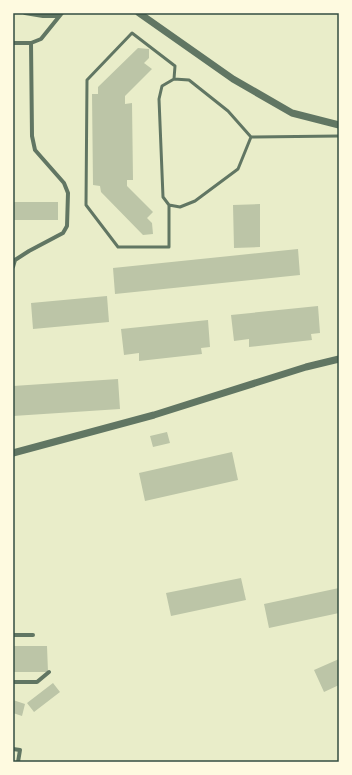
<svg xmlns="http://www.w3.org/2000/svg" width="352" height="775" font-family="'Playfair Display',serif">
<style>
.building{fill:#bcc5a7}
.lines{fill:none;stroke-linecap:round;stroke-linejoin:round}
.service{stroke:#617663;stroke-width:3}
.minor{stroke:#617663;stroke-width:4}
.tertiary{stroke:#617663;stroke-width:7}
.neatline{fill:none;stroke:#344e41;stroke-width:1.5}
</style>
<rect width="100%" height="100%" fill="#e9edc9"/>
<path class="building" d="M138,48L149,49V58L144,63L152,69L125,96V104L132,103L133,180H127V186L153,212L147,218L152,223L153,234L143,235L101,192L100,186L93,185L92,94H98V87Z
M13,202H58V220H13Z
M260,204V247L234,248L233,205Z
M298,249L300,275L115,294L113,268Z
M107,296L109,322L33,329L31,303Z
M318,306L320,333L311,334L312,340L249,347V339L234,341L231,315Z
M208,320L210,347L201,348L202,354L139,361V353L124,355L121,329Z
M118,379L120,409L13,416V386Z
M167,432L170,443L153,447L150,436Z
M232,452L238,480L145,501L139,473Z
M241,578L246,600L171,616L166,593Z
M339,588V613L269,628L264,604Z
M13,646H47L48,672H13Z
M339,659V685L324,692L314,670Z
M53,683L60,692L34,712L27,703Z
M13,700L25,704L22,716L13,713Z"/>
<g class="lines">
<path class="service" d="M251,137L238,169L195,201L180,207L169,205L163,197L159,99L162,86L174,79L189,80L228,111L251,137L339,136
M169,205V247H118L86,205L87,80L132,33L175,66L174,79"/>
<path class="minor" d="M25,13L43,16H59
M13,43H31L41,39L62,13
M13,267L15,260L29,251L63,233L67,226L68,193L64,183L35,150L32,136L31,43
M13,635H33
M13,682H37L49,672
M13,749L20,750L18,762"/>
<path class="tertiary" d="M139,13L233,79L292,113L339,125
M13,453L154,415L306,367L339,359"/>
</g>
<rect width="352" height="775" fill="none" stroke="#fefae0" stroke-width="28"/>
<rect x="14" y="14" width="324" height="747" class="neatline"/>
</svg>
